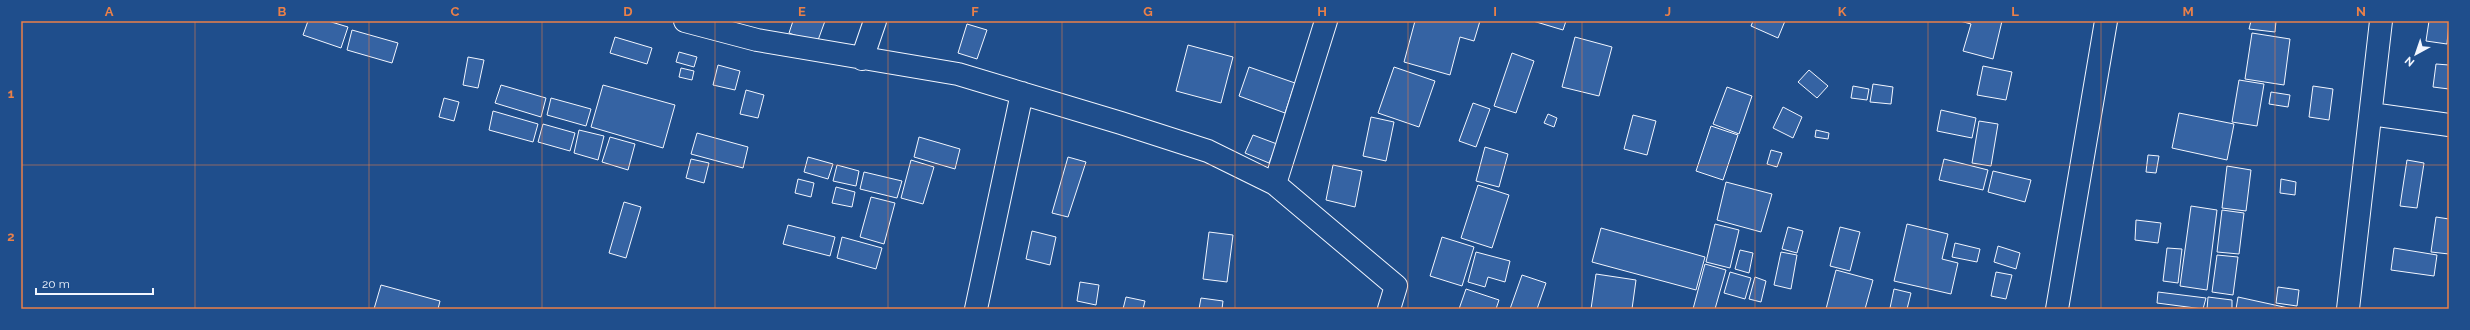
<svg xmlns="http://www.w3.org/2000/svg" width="2470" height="330" font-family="Raleway,sans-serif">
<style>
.building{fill:#3563a3;stroke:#f2f6ff}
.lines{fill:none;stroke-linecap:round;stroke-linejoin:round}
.street-casing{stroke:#f2f6ff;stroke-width:24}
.street{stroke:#1f4e8c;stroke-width:22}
.grid{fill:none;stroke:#ea8049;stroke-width:1;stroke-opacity:0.55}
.neatline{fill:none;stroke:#ea8049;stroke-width:1.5}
.grid-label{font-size:13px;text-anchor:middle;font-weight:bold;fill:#ea8049}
</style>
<rect width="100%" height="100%" fill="#1f4e8c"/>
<path class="building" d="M308,21H328L348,27L341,48L303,35Z
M793,21H825L817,43L789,33Z
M1415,21H1480L1474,41L1460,37L1450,75L1404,62Z
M1533,21H1566L1563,30Z
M1753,21H1785L1778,38L1751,26Z
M1960,21H2002L1993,59L1963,51L1971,24Z
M2251,21H2276L2275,32L2249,29Z
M2429,21H2449L2447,44L2426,41Z
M967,24L987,30L977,59L958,53Z
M352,30L398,43L392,63L347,50Z
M2252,33L2290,39L2284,85L2245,79Z
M615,37L652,48L647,64L610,53Z
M1575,37L1612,47L1599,96L1562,87Z
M1188,45L1233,57L1221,103L1176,91Z
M679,52L697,57L694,67L676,62Z
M1512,53L1534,61L1516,113L1494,106Z
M468,57L484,60L478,88L463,85Z
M2436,64L2449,65V89L2433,87Z
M718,65L740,71L735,90L713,85Z
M1983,66L2012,72L2006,100L1977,95Z
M1249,67L1295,83L1285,113L1239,96Z
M1394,67L1435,81L1419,127L1378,113Z
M681,68L694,71L692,80L679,77Z
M1809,70L1828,86L1817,98L1798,82Z
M2239,80L2264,84L2257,126L2232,122Z
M1873,84L1893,87L1891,104L1870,102Z
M501,85L546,98L541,117L495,103Z
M603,85L675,105L663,148L591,127Z
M1853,86L1869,89L1867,100L1851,98Z
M2313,86L2333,89L2329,120L2309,117Z
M1727,87L1752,96L1739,134L1713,124Z
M746,90L764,95L758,118L740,114Z
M2271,92L2290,95L2288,107L2269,104Z
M444,98L459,102L454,121L439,117Z
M551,98L591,109L586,126L547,115Z
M1473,103L1490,109L1476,147L1459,141Z
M1783,107L1802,117L1793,138L1773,128Z
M1941,110L1976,118L1972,138L1937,131Z
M493,111L538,124L533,142L489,130Z
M2179,113L2234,124L2227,160L2172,148Z
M1548,114L1557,118L1554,127L1544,123Z
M1633,115L1656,121L1647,155L1624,149Z
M1371,117L1394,122L1386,161L1363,156Z
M1979,121L1998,124L1991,166L1972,163Z
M543,124L575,133L570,151L538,142Z
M1711,126L1738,135L1723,180L1696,171Z
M579,130L604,136L598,160L574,153Z
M1816,130L1829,133L1828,139L1815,137Z
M697,133L748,147L743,168L691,154Z
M1253,135L1277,144L1269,163L1245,153Z
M610,137L635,144L628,170L602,162Z
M919,137L960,149L955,169L914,157Z
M1485,147L1508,154L1499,187L1476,181Z
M1771,150L1782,153L1777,167L1767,164Z
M2148,155L2159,156L2156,173L2146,172Z
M808,157L833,164L828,179L804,172Z
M1068,157L1086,162L1068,217L1052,213Z
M691,159L709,163L704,183L686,178Z
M1944,159L1988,170L1983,190L1939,180Z
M911,160L934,167L923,204L901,198Z
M2407,160L2424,163L2417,208L2400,206Z
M837,165L859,171L856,186L833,181Z
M1333,165L1362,171L1355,207L1326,200Z
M2227,166L2251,170L2246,211L2222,208Z
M1993,171L2031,180L2025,202L1988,192Z
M864,172L902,181L897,198L860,189Z
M798,179L814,183L811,197L795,193Z
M2281,179L2296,182L2295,195L2280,193Z
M1726,182L1772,194L1761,232L1717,220Z
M1478,185L1509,195L1492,248L1461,238Z
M836,187L855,192L852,207L832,203Z
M871,197L895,203L884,244L860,237Z
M624,202L641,207L626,258L609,253Z
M2191,206L2217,210L2207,290L2180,286Z
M2222,210L2244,213L2239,254L2217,252Z
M2436,217L2449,219V254L2431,252Z
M2136,220L2161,223L2158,243L2135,240Z
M1715,224L1739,230L1730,268L1706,262Z
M1907,224L1948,234L1942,259L1958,263L1951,294L1894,281Z
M788,225L835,237L830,256L783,244Z
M1788,227L1803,231L1797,253L1782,249Z
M1840,227L1860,232L1850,271L1830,266Z
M1601,228L1705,257L1696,290L1592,262Z
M1032,231L1056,237L1050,265L1026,259Z
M1209,232L1233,235L1227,282L1203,279Z
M842,237L882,248L876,269L837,258Z
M1442,237L1474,247L1462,286L1430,276Z
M1955,243L1980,249L1977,262L1952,257Z
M1998,246L2020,253L2016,269L1994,262Z
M2167,248L2182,249L2178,283L2163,281Z
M2394,248L2437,255L2434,276L2391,270Z
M1740,250L1753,253L1749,273L1735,269Z
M1476,252L1510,261L1505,282L1488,277L1485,287L1468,282Z
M1781,252L1797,255L1791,289L1774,285Z
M2217,255L2238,257L2233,295L2212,292Z
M1705,264L1726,270L1715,309H1693Z
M1836,270L1873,280L1865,309H1826Z
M1730,272L1751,278L1745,299L1724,293Z
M1996,272L2012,275L2006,299L1991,296Z
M1596,274L1636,280L1632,309H1591Z
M1522,275L1546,283L1537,309H1510Z
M1755,277L1766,281L1761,302L1749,299Z
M1080,282L1099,285L1096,305L1077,301Z
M381,285L440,301L438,309H374Z
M2278,287L2299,290L2297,306L2276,303Z
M1466,289L1499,300L1496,309H1459Z
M1894,289L1911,293L1907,309L1890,308Z
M2158,292L2206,298L2203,309L2157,303Z
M1126,297L1145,301L1143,309H1123Z
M2208,297L2232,300V309H2207Z
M2238,297L2293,309H2236Z
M1201,298L1223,301L1222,309H1199Z"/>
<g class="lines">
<g class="street-casing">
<path id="street" d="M685,21L757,40L958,74L1121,123L1208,151L1275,184L1396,286L1389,309
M862,59L875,21
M2371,114L2449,125
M1275,184L1326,21
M976,309L1022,93
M2057,309L2106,21
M2348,309L2381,21"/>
</g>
<use href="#street" class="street"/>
</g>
<path class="grid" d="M195,21V309M369,21V309M542,21V309M715,21V309M888,21V309M1062,21V309M1235,21V309M1408,21V309M1582,21V309M1755,21V309M1928,21V309M2101,21V309M2275,21V309M21,165H2449"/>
<rect width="2470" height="330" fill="none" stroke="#1f4e8c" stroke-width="44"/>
<g transform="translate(2416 54) rotate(220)" stroke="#1f4e8c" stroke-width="3" paint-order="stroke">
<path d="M0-3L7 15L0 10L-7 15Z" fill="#f2f6ff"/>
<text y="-6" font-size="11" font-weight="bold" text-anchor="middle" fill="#f2f6ff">N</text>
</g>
<path d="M36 288v6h117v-6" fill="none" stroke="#f2f6ff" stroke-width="2"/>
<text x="42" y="288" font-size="12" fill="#f2f6ff" stroke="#1f4e8c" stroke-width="3" paint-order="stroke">20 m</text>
<rect x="22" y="22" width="2426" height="286" class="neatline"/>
<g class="grid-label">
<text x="109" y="16">A</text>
<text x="282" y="16">B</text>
<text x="455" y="16">C</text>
<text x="628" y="16">D</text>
<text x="802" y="16">E</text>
<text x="975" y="16">F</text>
<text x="1148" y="16">G</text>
<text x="1322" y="16">H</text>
<text x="1495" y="16">I</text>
<text x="1668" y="16">J</text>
<text x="1842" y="16">K</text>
<text x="2015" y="16">L</text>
<text x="2188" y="16">M</text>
<text x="2361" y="16">N</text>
<text x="11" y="98">1</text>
<text x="11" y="241">2</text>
</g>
</svg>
